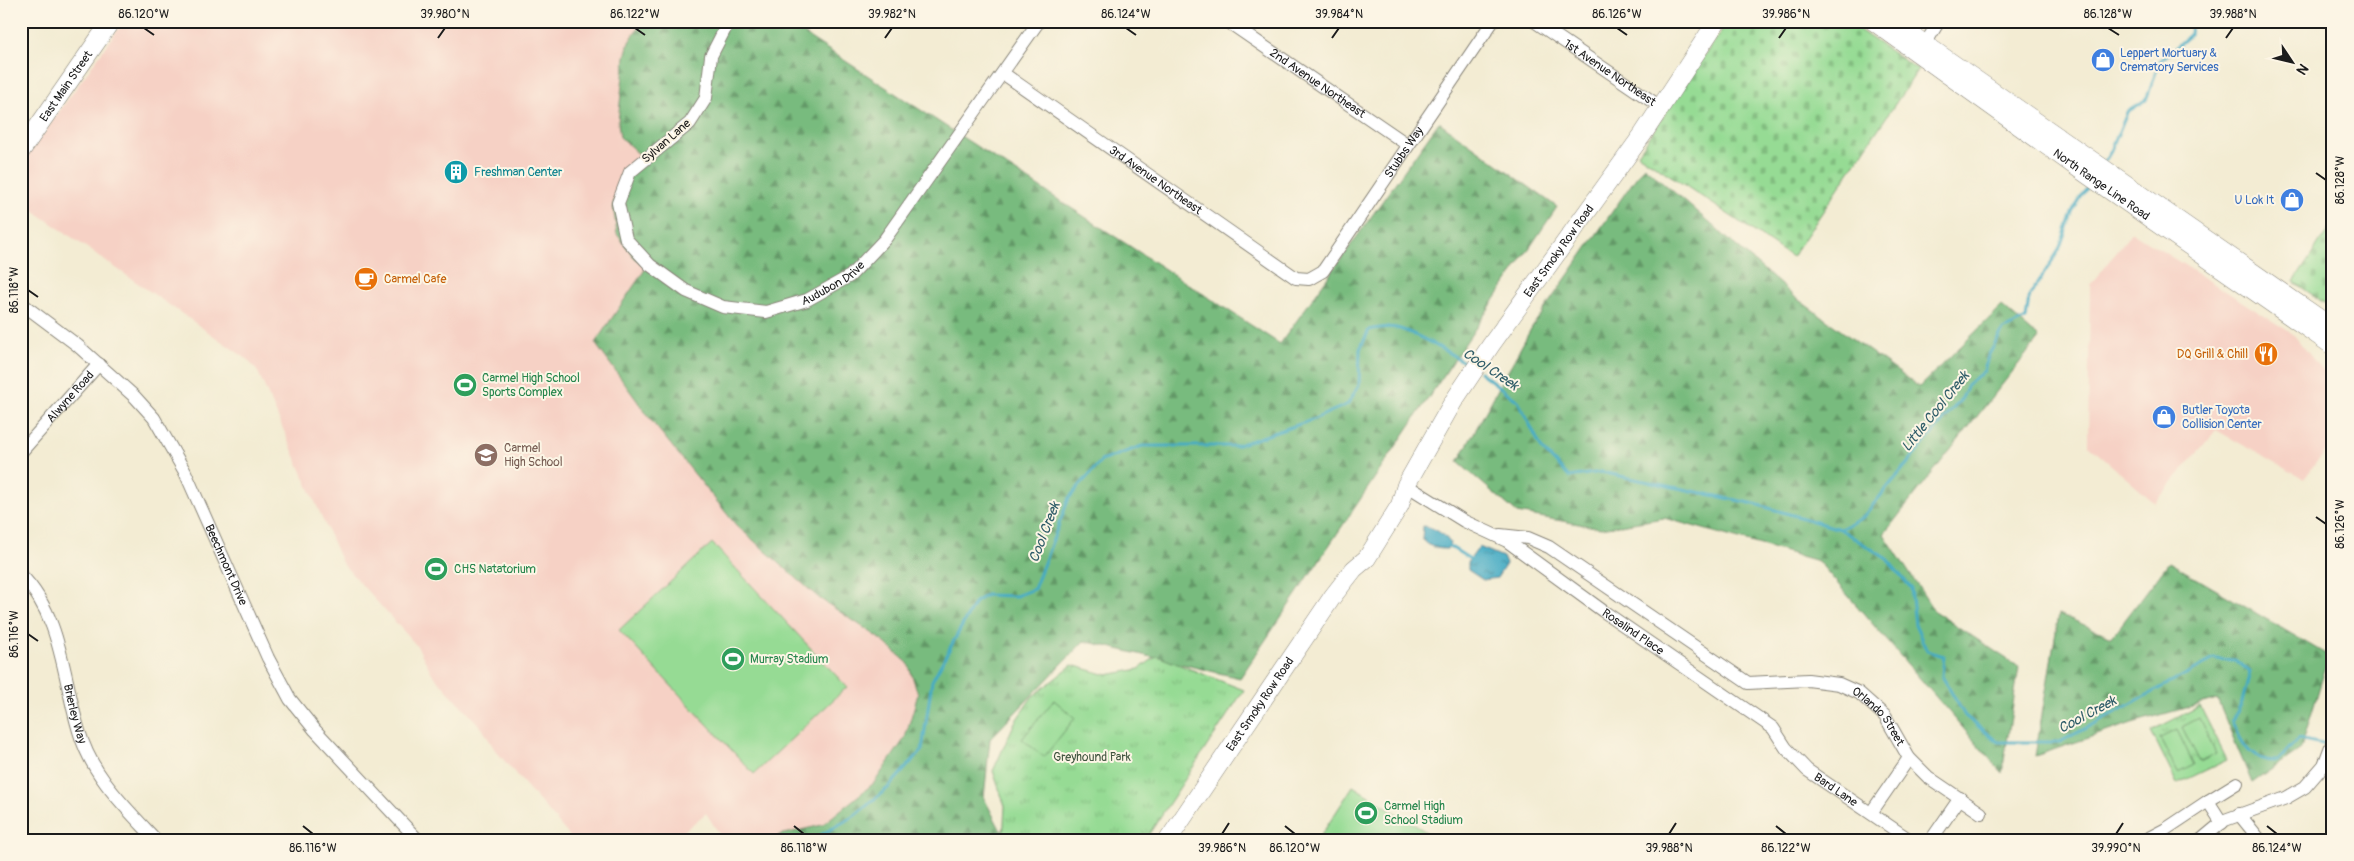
<svg xmlns="http://www.w3.org/2000/svg" width="2354" height="861" font-family="Pangolin,sans-serif">
<style>
.built{fill:#f6d1c5}
.forest{fill:url(#forest-firs);stroke:#4a6c4d}
.cemetery{fill:url(#cemetery-stones);stroke:#597c58}
.park{fill:url(#park-tufts);stroke:#597c58}
.garden{fill:#96db94;stroke:#597c58}
.water{fill:url(#water-ripples);stroke:#306470}
.lines{fill:none;stroke-linecap:round;stroke-linejoin:round}
.stream{stroke:#45abc4;stroke-width:3}
.street-casing{stroke:#888478;stroke-width:14}
.secondary-casing{stroke:#888478;stroke-width:19}
.street{stroke:#fff;stroke-width:12}
.secondary{stroke:#fff;stroke-width:18}
.ticks{fill:none;stroke:#1c1c1c;stroke-width:2}
.labels{text-anchor:middle;stroke-width:4;stroke-linejoin:round;paint-order:stroke}
.shop-label{font-size:12px;fill:#366cbe;stroke:#fcf5e5;text-anchor:start}
.street-label{font-size:12px;fill:#1c1c1c;stroke:#fcf5e5}
.culture-label{font-size:12px;fill:#0d838f;stroke:#fcf5e5;text-anchor:start}
.food-label{font-size:12px;fill:#c56008;stroke:#fcf5e5;text-anchor:start}
.leisure-label{font-size:12px;fill:#27864d;stroke:#fcf5e5;text-anchor:start}
.education-label{font-size:12px;fill:#785e54;stroke:#fcf5e5;text-anchor:start}
.park-label{font-size:12px;fill:#415540;stroke:#fcf5e5}
.water-label{font-size:14px;font-style:italic;fill:#2e5c68;stroke:#fcf5e5}
.neatline{fill:none;stroke:#1c1c1c;stroke-width:2}
.ticks-label{font-size:12px;text-anchor:middle;fill:#1c1c1c}
</style>
<defs>
<pattern id="forest-firs" width="22" height="20" patternUnits="userSpaceOnUse" patternTransform="scale(1.25)"><rect width="22" height="20" fill="#78bb7e"/><path d="M5 1l3.5 6h-7zM16 11l3.5 6h-7z" fill="#629766"/></pattern>
<pattern id="cemetery-stones" width="16" height="16" patternUnits="userSpaceOnUse" patternTransform="scale(1.25)"><rect width="16" height="16" fill="#96db94"/><path d="M2 7V4a2 2 0 0 1 4 0v3zM10 15v-3a2 2 0 0 1 4 0v3z" fill="#81bb7f"/></pattern>
<pattern id="park-tufts" width="24" height="20" patternUnits="userSpaceOnUse" patternTransform="scale(1.25)"><rect width="24" height="20" fill="#96db94"/><path d="M3 7l-1-3M5 7V3M7 7l1-3M15 17l-1-3M17 17v-4M19 17l1-3" fill="none" stroke="#81bb7f"/></pattern>
<pattern id="water-ripples" width="26" height="14" patternUnits="userSpaceOnUse" patternTransform="scale(1.25)"><rect width="26" height="14" fill="#45abc4"/><path d="M2 4q2-2 4 0t4 0M15 11q2-2 4 0t4 0" fill="none" stroke="#398a9e"/></pattern>
</defs>
<rect width="100%" height="100%" fill="#fcf5e5"/>
<filter id="ink" filterUnits="userSpaceOnUse"><feTurbulence type="fractalNoise" baseFrequency=".02" numOctaves="2"/><feDisplacementMap in="SourceGraphic" scale="10" xChannelSelector="R" yChannelSelector="G"/><feConvolveMatrix kernelMatrix="1 2 1 2 8 2 1 2 1" color-interpolation-filters="sRGB"/></filter>
<filter id="wash" filterUnits="userSpaceOnUse"><feTurbulence type="fractalNoise" baseFrequency=".0096" numOctaves="4" result="noise"/><feDisplacementMap in="SourceGraphic" scale="20" xChannelSelector="R" yChannelSelector="G"/><feGaussianBlur stdDeviation="1.12" result="paint"/><feColorMatrix in="noise" values="0 0 0 0 0 0 0 0 0 0 0 0 0 0 0 0 0 1.4 0 .05"/><feComposite in="paint" operator="in"/></filter>
<g filter="url(#wash)">
<rect width="100%" height="100%" fill="#f3ecd3"/>
<path class="built" d="M124,21H643L629,42L618,122L620,137L640,155L622,176L647,268L736,525L819,598L878,637L908,663L918,694L905,738L874,783L822,825L780,835L773,840H723L706,813L673,840H573L495,750L482,728L433,675L417,646L342,563L258,372L247,359L21,202V165Z
M2132,232L2293,334L2333,384V440L2304,479L2216,430L2155,503L2088,445L2090,285Z"/>
<path class="forest" d="M643,21H784L1280,344L1439,122L1557,207L1240,678L1084,641L990,739L984,798L1001,831L1097,797L1066,840H773L780,835L822,825L874,783L905,738L918,694L908,663L878,637L819,598L736,525L654,424L595,343L646,268L634,257L617,234L613,205L622,176L640,155L620,137L618,122L625,57L629,42Z
M1644,166L1796,298L1919,387L2002,306L2039,338L1884,534L1934,611L2019,667L2002,773L1818,561L1664,518L1601,528L1517,513L1458,462L1532,327Z
M2169,562L2329,656L2301,749L2252,783L2217,699L2132,723L2035,756L2059,614L2112,637Z"/>
<path class="cemetery" d="M1728,21H1846L1918,70L1792,257L1638,154Z
M2333,222V309L2294,282Z"/>
<path class="park" d="M1157,656L1244,690L1145,840H1003L1005,806L993,771L1015,722L1032,697L1072,665L1107,675L1139,669Z
M2200,706L2227,760L2177,784L2151,731Z"/>
<path class="garden" d="M712,543L847,687L754,774L619,630Z
M1054,700L1075,718L1044,757L1022,739Z
M2199,718L2216,754L2200,762L2182,727Z
M2177,730L2194,765L2178,773L2160,738Z
M1353,786L1439,840H1318Z"/>
<path class="water" d="M1423,526C1432,526 1446,535 1450,543L1447,549C1435,549 1430,547 1422,539Z
M1479,547L1503,557L1506,564L1497,578L1483,580L1468,570V562Z"/>
<g class="lines">
<path class="stream" d="M2105,161L2111,151L2127,112L2146,100L2160,61L2190,35L2191,21
M1480,372L1518,401L1542,449L1569,477L1601,472L1755,504L1840,529L1887,559L1911,588L1915,625L1927,651L1944,656L1942,676L1965,716L1998,742H2060L2214,659L2236,660L2250,672L2242,702L2232,722C2243,744 2249,762 2278,761L2298,739L2327,745
M1840,529L1862,518L1962,398L1968,384L1984,371L1988,356L2003,330L2026,319L2029,297L2059,250L2073,210L2090,183
M1449,546L1470,559
M812,840L854,816L888,788L922,750L932,681L975,602L986,595L1016,596L1034,589L1069,498L1101,461L1142,446H1235L1312,420L1348,404L1359,385L1360,349L1369,330C1378,328 1387,326 1396,328C1415,332 1453,355 1470,366"/>
</g>
</g>
<g filter="url(#ink)">
<g class="lines">
<g class="street-casing">
<g id="street">
<path id="s1" d="M729,21L711,56L706,98L690,123L630,172L618,203L626,239L650,265L686,291L723,307L766,312L807,300L850,276L885,239L1039,21"/>
<path id="s2" d="M1227,21L1408,145"/>
<path id="s3" d="M1534,21L1662,108"/>
<path d="M1921,51L1939,21"/>
<path id="s4" d="M1004,74L1296,278L1309,279L1323,271L1493,21"/>
<path id="s5" d="M21,303L77,345L135,397L154,418L185,472L268,658L290,699L315,730L418,840"/>
<path id="s6" d="M21,452L99,364"/>
<path id="s7" d="M1406,485L1464,521L1507,541L1603,611L1773,728L1786,748L1807,770L1910,840"/>
<path id="s8" d="M1500,535L1528,538L1549,547L1748,683L1808,680L1839,684L1859,693L1885,716L1909,758L1928,777L1981,813"/>
<path id="s9" d="M21,575C62,616 63,679 79,731C92,776 125,807 156,840"/>
<path d="M2208,801L2237,783"/>
<path d="M1871,813L1909,758"/>
<path d="M2239,814L2260,840"/>
<path d="M1931,840L1960,798"/>
<path d="M2145,840L2166,829L2208,801L2222,823"/>
<path d="M2201,840L2225,820L2286,798L2305,787L2324,765L2333,741"/>
</g>
</g>
<g class="secondary-casing">
<g id="secondary">
<path id="s10" d="M1873,21L2079,169L2333,346"/>
<path d="M1906,31L2333,328"/>
<path id="s11" d="M21,151L111,21"/>
<path id="s12" d="M1168,840L1333,596L1354,569L1367,558L1400,505L1406,485L1453,402L1491,345L1643,134L1717,21"/>
</g>
</g>
<use href="#street" class="street"/>
<use href="#secondary" class="secondary"/>
</g>
</g>
<path class="ticks" d="M144,28L154,35M635,28L645,35M1126,28L1136,35M1617,28L1627,35M2108,28L2119,35M438,38L445,28M885,38L892,28M1332,38L1339,28M1779,38L1786,28M2226,38L2233,28M2316,173L2326,180M28,290L38,297M2316,517L2326,524M28,634L38,641M303,826L313,834M794,826L804,834M1285,826L1295,834M1776,826L1786,834M2267,826L2277,834M1222,834L1229,823M1669,834L1676,823M2116,834L2123,823"/>
<defs>
<g id="shop-disc" transform="scale(1.25)"><circle r="9.5" fill="#3f7fe0" stroke="#fcf5e5"/><path d="M-5-2.5h2.3a2.7 3.5 0 0 1 5.4 0H5L5.5 6h-11ZM-1.5-2.5h3a1.5 2.3 0 0 0-3 0Z" fill="#fff"/></g>
<g id="building-disc" transform="scale(1.25)"><circle r="9.5" fill="#0f9aa8" stroke="#fcf5e5"/><path d="M-4-6H4V6H1V3H-1V6H-4ZM-2.5-4.3h1.7v1.8h-1.7ZM.8-4.3h1.7v1.8H.8ZM-2.5-1h1.7V.8h-1.7ZM.8-1h1.7V.8H.8Z" fill="#fff"/></g>
<g id="cafe-disc" transform="scale(1.25)"><circle r="9.5" fill="#e8710a" stroke="#fcf5e5"/><path d="M-5.5-4.5H6V0H3Q3 3.5 0 3.5H-2.5Q-5.5 3.5-5.5 0ZM3-3.2v2h1.7v-2ZM-6 4.5H4V6H-6Z" fill="#fff"/></g>
<g id="restaurant-disc" transform="scale(1.25)"><circle r="9.5" fill="#e8710a" stroke="#fcf5e5"/><path d="M-5-6h1v4h1v-4h1v4h1v-4h1v5L-1.5 .5V6h-2V.5L-5-1ZM5-6V6H3V1.5H1.5Q1.5-4 5-6Z" fill="#fff"/></g>
<g id="stadium-disc" transform="scale(1.25)"><circle r="9.5" fill="#2e9e5b" stroke="#fcf5e5"/><path d="M0-5a6.5 5 0 1 0 0 10a6.5 5 0 1 0 0-10ZM-3.5-1.8h7v3.6h-7Z" fill="#fff"/></g>
<g id="school-disc" transform="scale(1.25)"><circle r="9.5" fill="#8d6e63" stroke="#fcf5e5"/><path d="M0-5L7-2L0 1L-7-2ZM-4 1L0 2.5L4 1V4Q0 6-4 4Z" fill="#fff"/></g>
</defs>
<g fill-rule="evenodd">
<use href="#shop-disc" x="2103" y="60"/>
<use href="#building-disc" x="456" y="172"/>
<use href="#shop-disc" x="2292" y="200"/>
<use href="#cafe-disc" x="366" y="279"/>
<use href="#restaurant-disc" x="2266" y="354"/>
<use href="#stadium-disc" x="465" y="385"/>
<use href="#shop-disc" x="2164" y="417"/>
<use href="#school-disc" x="486" y="455"/>
<use href="#stadium-disc" x="436" y="569"/>
<use href="#stadium-disc" x="733" y="659"/>
<use href="#stadium-disc" x="1366" y="813"/>
</g>
<g class="labels">
<g class="shop-label">
<text x="2120" y="57">Leppert Mortuary &amp;<tspan x="2120" dy="14">Crematory Services</tspan></text>
<text x="2274" y="204" text-anchor="end">U Lok It</text>
<text x="2182" y="414">Butler Toyota<tspan x="2182" dy="14">Collision Center</tspan></text>
</g>
<g class="street-label">
<text dy="4" stroke="none"><textPath href="#s3" startOffset="92">1st Avenue Northeast</textPath></text>
<text dy="4" stroke="none"><textPath href="#s2" startOffset="110">2nd Avenue Northeast</textPath></text>
<text dy="4" stroke="none"><textPath href="#s11" startOffset="79">East Main Street</textPath></text>
<text transform="translate(666 141) rotate(-41)" y="4">Sylvan Lane</text>
<text dy="4" stroke="none"><textPath href="#s4" startOffset="529">Stubbs Way</textPath></text>
<text dy="4" stroke="none"><textPath href="#s4" startOffset="185">3rd Avenue Northeast</textPath></text>
<text dy="4" stroke="none"><textPath href="#s10" startOffset="281">North Range Line Road</textPath></text>
<text dy="4" stroke="none"><textPath href="#s12" startOffset="709">East Smoky Row Road</textPath></text>
<text dy="4" stroke="none"><textPath href="#s1" startOffset="496">Audubon Drive</textPath></text>
<text dy="4" stroke="none"><textPath href="#s6" startOffset="74">Alwyne Road</textPath></text>
<text dy="4" stroke="none"><textPath href="#s5" startOffset="340">Beechmont Drive</textPath></text>
<text dy="4" stroke="none"><textPath href="#s7" startOffset="271">Rosalind Place</textPath></text>
<text dy="4" stroke="none"><textPath href="#s12" startOffset="164">East Smoky Row Road</textPath></text>
<text dy="4" stroke="none"><textPath href="#s9" startOffset="151">Brierley Way</textPath></text>
<text dy="4" stroke="none"><textPath href="#s8" startOffset="436">Orlando Street</textPath></text>
<text dy="4" stroke="none"><textPath href="#s7" startOffset="530">Bard Lane</textPath></text>
</g>
<g class="culture-label">
<text x="474" y="176">Freshman Center</text>
</g>
<g class="food-label">
<text x="384" y="283">Carmel Cafe</text>
<text x="2248" y="358" text-anchor="end">DQ Grill &amp; Chill</text>
</g>
<g class="leisure-label">
<text x="482" y="382">Carmel High School<tspan x="482" dy="14">Sports Complex</tspan></text>
<text x="454" y="573">CHS Natatorium</text>
<text x="750" y="663">Murray Stadium</text>
<text x="1384" y="810">Carmel High<tspan x="1384" dy="14">School Stadium</tspan></text>
</g>
<g class="education-label">
<text x="504" y="452">Carmel<tspan x="504" dy="14">High School</tspan></text>
</g>
<g class="park-label">
<text x="1092" y="761">Greyhound Park</text>
</g>
<g class="water-label">
<text transform="translate(1491 369) rotate(34)" y="5">Cool Creek</text>
<text transform="translate(1935 411) rotate(-51)" y="5">Little Cool Creek</text>
<text transform="translate(1044 532) rotate(-69)" y="5">Cool Creek</text>
<text transform="translate(2087 714) rotate(-28)" y="5">Cool Creek</text>
</g>
</g>
<rect width="2354" height="861" fill="none" stroke="#fcf5e5" stroke-width="55"/>
<g transform="translate(2292 62) rotate(125)" stroke="#fcf5e5" stroke-width="4" paint-order="stroke">
<path d="M0-4L9 19L0 12L-9 19Z" fill="#1c1c1c"/>
<text y="-8" font-size="14" font-weight="bold" text-anchor="middle" fill="#1c1c1c">N</text>
</g>
<rect x="28" y="28" width="2298" height="806" class="neatline"/>
<g class="ticks-label">
<text x="144" y="18">86.120°W</text>
<text x="445" y="18">39.980°N</text>
<text x="635" y="18">86.122°W</text>
<text x="892" y="18">39.982°N</text>
<text x="1126" y="18">86.124°W</text>
<text x="1339" y="18">39.984°N</text>
<text x="1617" y="18">86.126°W</text>
<text x="1786" y="18">39.986°N</text>
<text x="2108" y="18">86.128°W</text>
<text x="2233" y="18">39.988°N</text>
<text transform="translate(2340 180) rotate(-90)" y="4">86.128°W</text>
<text transform="translate(14 290) rotate(-90)" y="4">86.118°W</text>
<text transform="translate(2340 524) rotate(-90)" y="4">86.126°W</text>
<text transform="translate(14 634) rotate(-90)" y="4">86.116°W</text>
<text x="313" y="852">86.116°W</text>
<text x="804" y="852">86.118°W</text>
<text x="1222" y="852">39.986°N</text>
<text x="1295" y="852">86.120°W</text>
<text x="1669" y="852">39.988°N</text>
<text x="1786" y="852">86.122°W</text>
<text x="2116" y="852">39.990°N</text>
<text x="2277" y="852">86.124°W</text>
</g>
</svg>
